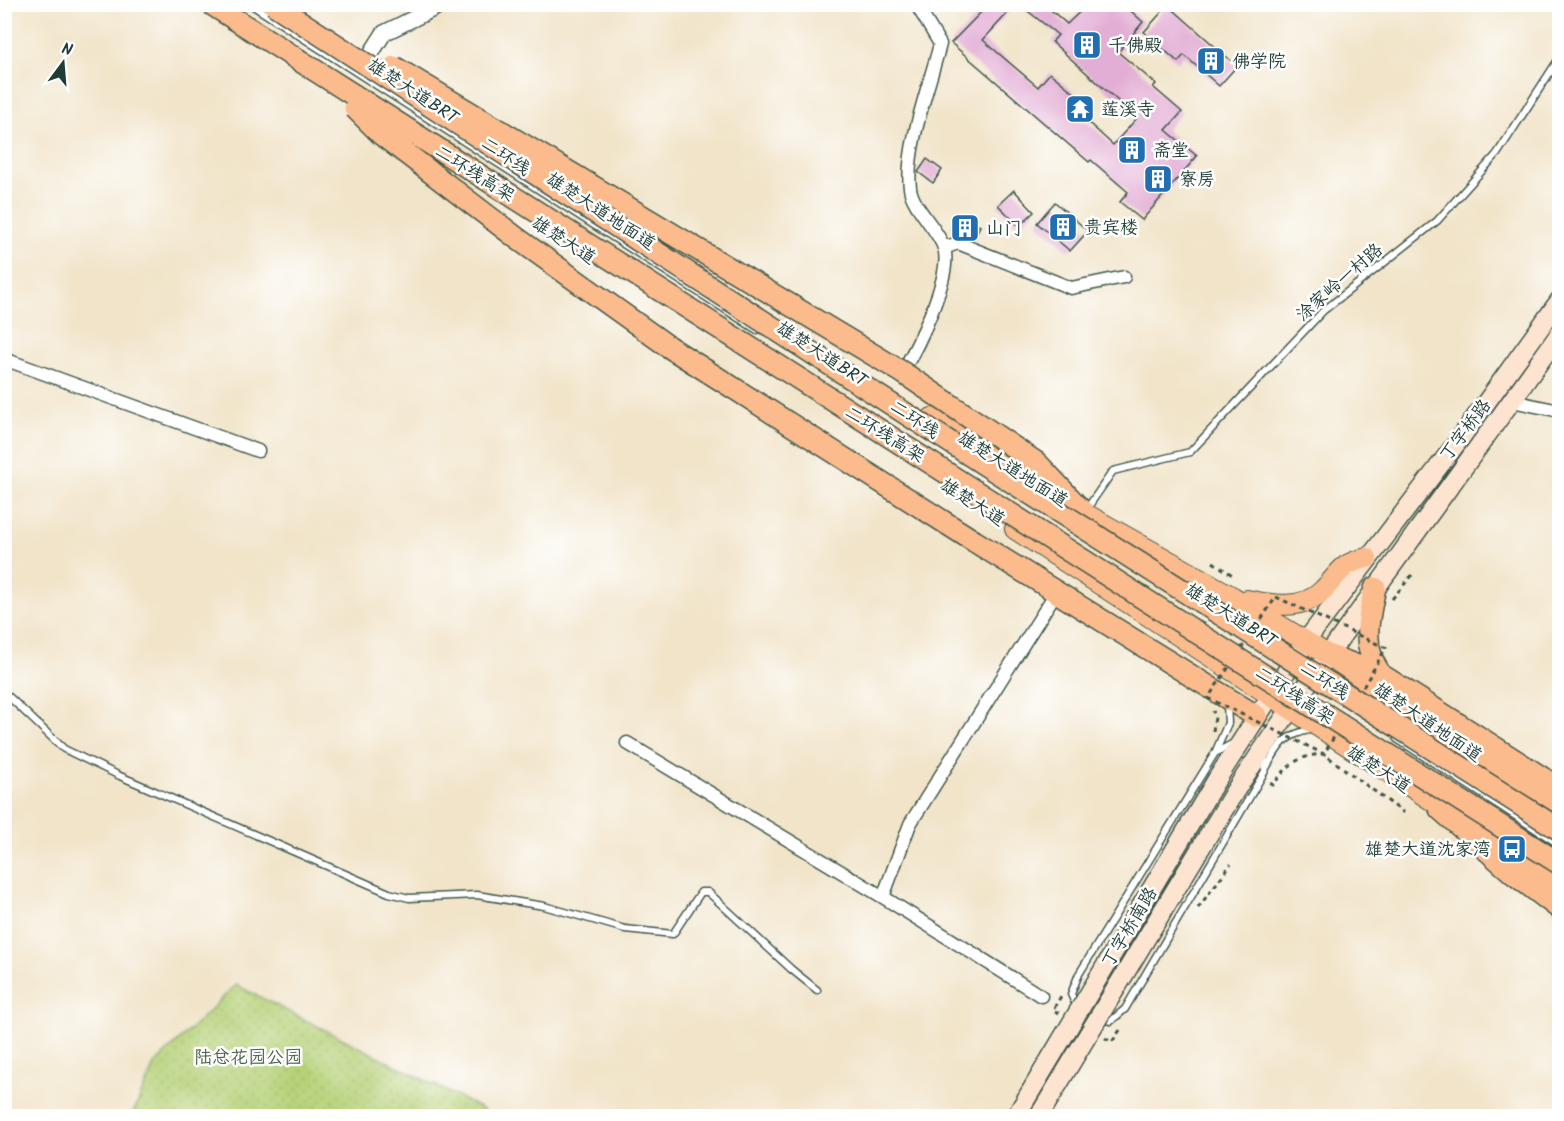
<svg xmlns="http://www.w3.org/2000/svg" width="1564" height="1121" font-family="Kalam,'LXGW WenKai TC',sans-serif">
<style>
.park{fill:url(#park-dots);stroke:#6a8756;stroke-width:1.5}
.building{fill:#e3aed5}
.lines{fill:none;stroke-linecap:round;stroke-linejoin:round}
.service-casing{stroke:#3e564a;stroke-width:9}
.minor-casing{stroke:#3e564a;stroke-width:15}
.tertiary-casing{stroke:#3e564a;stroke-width:18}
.secondary-casing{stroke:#3e564a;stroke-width:21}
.primary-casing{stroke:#3e564a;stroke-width:22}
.trunk-casing{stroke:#3e564a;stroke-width:24}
.path{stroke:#3e564a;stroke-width:3;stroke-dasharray:4.5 4.5;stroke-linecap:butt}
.service{stroke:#fff;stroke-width:6}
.minor{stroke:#fff;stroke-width:12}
.tertiary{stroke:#fff;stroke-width:15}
.secondary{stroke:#fde4d1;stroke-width:18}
.primary{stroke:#fbbb8c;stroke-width:20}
.trunk{stroke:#fbbb8c;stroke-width:21}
.secondary-bridge-casing{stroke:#3e564a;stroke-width:21;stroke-linecap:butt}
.trunk-bridge-casing{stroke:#3e564a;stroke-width:24;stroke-linecap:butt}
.path-bridge{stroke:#3e564a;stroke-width:3;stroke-dasharray:4.5 4.5;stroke-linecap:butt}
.secondary-bridge{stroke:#fde4d1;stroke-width:18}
.trunk-bridge{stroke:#fbbb8c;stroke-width:21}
.labels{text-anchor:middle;stroke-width:5;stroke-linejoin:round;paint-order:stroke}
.poi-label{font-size:18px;fill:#1f3d34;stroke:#fff;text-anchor:start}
.street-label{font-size:18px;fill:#1f3d34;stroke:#fff}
.park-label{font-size:18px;fill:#456245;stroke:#fff}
</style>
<defs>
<pattern id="park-dots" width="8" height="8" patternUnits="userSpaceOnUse" patternTransform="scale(1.5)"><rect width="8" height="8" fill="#b6d177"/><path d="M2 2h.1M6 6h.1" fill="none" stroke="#9cb468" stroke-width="1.8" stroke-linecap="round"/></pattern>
</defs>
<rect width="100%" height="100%" fill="#fff"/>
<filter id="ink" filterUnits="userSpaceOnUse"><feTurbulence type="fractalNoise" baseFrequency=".0167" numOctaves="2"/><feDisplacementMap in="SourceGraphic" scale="12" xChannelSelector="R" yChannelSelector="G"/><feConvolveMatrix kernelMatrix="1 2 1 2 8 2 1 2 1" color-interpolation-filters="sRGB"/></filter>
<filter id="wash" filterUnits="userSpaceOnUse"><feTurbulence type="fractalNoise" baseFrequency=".008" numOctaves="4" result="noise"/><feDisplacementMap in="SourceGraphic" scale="24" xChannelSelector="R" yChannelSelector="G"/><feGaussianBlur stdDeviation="1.35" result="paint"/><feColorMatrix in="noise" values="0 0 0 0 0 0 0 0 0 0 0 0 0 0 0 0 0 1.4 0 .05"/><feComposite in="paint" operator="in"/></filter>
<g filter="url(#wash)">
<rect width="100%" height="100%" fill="#f1e4c9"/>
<path class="park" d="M236,985L484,1110L479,1116H132L154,1065Z"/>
<g id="blocks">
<path class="building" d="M989,4H1016L983,40L1038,87L1050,73L1078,96L1070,106L1113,145L1137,118L1052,42L1058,35L1019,4H1044L1067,24L1088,4H1123L1143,22L1118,52L1156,84L1153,87L1182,112L1166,130L1197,156L1142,220L1120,202L1128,192L1091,160L1089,162L951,43Z
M1168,5L1237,66L1219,86L1184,55L1178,62L1144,32Z
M927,159L942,170L933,183L918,172Z
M1014,190L1034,212L1019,226L998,205Z
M1055,202L1088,231L1070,251L1037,223Z
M957,216L980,226L974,239L951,229Z"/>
</g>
</g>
<g filter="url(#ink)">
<use href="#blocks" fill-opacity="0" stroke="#3e564a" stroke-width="1.5"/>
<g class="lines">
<g class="service-casing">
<path id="service" d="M250,4L757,330
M1086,510L1113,471L1190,452L1323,311L1437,221L1497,154L1560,57
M4,692L64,749L120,776L389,893L409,898L477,895L544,906L625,929L673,934L701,892H708L791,969L817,990
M1227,705L1228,723L1215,753L1079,974L1071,994C1078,1014 1091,1018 1111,1021L1125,1009L1265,771L1264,755
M1397,739L1560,845
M1215,753L1234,743
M1265,770C1279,745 1283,735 1313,729"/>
</g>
<g class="minor-casing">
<path id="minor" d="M944,248L958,243L1071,288L1124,277
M4,359L258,451
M902,372C917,348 953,275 944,248C938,229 912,207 910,188C905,148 930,84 940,44L916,4
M1512,401L1560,411
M627,743L883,897L1041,996
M883,897L910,824L1057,591"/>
</g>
<g class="tertiary-casing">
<path id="tertiary" d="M368,58L384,33L443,4"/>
</g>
<g class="secondary-casing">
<path id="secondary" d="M1217,779L1306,641L1462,436L1560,300
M1235,791C1338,635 1452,486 1560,333"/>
</g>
<g class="primary-casing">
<path id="primary" d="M932,418L1084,513L1233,597L1328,655L1560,812
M1015,529L1560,884
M1247,600C1272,605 1303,611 1323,590C1342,571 1340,564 1367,558"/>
</g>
<g class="trunk-casing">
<path id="trunk" d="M1037,463L1084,513
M974,541L1256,716
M1375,588C1368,620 1361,645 1380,674
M1328,655L1380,674L1560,789
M1440,809L1514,874L1560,909"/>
</g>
<path class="path" d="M1213,562L1234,576
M1392,599L1412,575
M1213,731L1215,717L1213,711
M1270,783L1273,785C1289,764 1297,756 1324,754L1404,813
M1198,908L1231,864
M1059,1013L1053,1010L1061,996
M1105,1038L1112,1042L1122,1027"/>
<use href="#service" class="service"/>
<use href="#minor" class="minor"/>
<use href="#tertiary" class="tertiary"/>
<use href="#secondary" class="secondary"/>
<use href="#primary" class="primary"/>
<use href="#trunk" class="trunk"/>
<g class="secondary-bridge-casing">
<path id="secondary-bridge" d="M1016,1116L1217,779
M1039,1116L1235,791"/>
</g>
<g class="trunk-bridge-casing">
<path id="trunk-bridge" d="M211,4L1560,864
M273,4L982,463L1560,830
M394,67L902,372L1037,463
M355,108L382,135L518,239L669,347L974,541"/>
</g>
<path class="path-bridge" d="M1276,597L1386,648L1324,754L1208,698Z"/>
<use href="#secondary-bridge" class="secondary-bridge"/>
<use href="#trunk-bridge" class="trunk-bridge"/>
</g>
</g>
<defs>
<g id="building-square" transform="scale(1.5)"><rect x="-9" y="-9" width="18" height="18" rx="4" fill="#1f6fb2" stroke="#fff"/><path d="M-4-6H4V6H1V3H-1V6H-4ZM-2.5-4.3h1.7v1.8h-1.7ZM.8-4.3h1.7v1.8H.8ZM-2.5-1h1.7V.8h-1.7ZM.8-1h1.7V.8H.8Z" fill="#fff"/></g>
<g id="temple-square" transform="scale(1.5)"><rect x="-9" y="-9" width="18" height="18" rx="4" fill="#1f6fb2" stroke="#fff"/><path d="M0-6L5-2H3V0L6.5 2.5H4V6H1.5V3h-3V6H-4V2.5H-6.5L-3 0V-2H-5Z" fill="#fff"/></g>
<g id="bus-square" transform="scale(1.5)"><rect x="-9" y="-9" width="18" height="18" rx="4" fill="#1f6fb2" stroke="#fff"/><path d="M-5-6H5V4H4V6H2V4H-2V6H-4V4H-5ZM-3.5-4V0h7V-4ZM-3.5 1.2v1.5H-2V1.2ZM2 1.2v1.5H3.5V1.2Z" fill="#fff"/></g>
</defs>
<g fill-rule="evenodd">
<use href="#building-square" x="1087" y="45"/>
<use href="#building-square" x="1211" y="61"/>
<use href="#temple-square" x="1080" y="109"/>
<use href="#building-square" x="1132" y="150"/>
<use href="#building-square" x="1158" y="179"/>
<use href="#building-square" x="1063" y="227"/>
<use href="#building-square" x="965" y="228"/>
<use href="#bus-square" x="1512" y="849"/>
</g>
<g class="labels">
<g class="poi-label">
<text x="1108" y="51">千佛殿</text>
<text x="1232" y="67">佛学院</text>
<text x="1101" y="115">莲溪寺</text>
<text x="1153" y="156">斋堂</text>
<text x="1179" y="185">寮房</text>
<text x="1084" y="233">贵宾楼</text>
<text x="986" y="234">山门</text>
<text x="1491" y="855" text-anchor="end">雄楚大道沈家湾</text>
</g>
<g class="street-label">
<text transform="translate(413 91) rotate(33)" y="6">雄楚大道BRT</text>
<text transform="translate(506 156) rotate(33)" y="6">二环线</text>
<text transform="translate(475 173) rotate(32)" y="6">二环线高架</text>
<text transform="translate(601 211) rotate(33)" y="6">雄楚大道地面道</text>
<text transform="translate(564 240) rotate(33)" y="6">雄楚大道</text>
<text transform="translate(1339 282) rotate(-41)" y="6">涂家岭一村路</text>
<text transform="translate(822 354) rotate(33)" y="6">雄楚大道BRT</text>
<text transform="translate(915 419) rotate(33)" y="6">二环线</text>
<text transform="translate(1465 430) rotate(-53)" y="6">丁字桥路</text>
<text transform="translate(885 434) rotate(32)" y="6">二环线高架</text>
<text transform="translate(1013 469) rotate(32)" y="6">雄楚大道地面道</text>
<text transform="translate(973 502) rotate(32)" y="6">雄楚大道</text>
<text transform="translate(1231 615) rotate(32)" y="6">雄楚大道BRT</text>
<text transform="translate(1325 680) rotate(33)" y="6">二环线</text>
<text transform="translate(1295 695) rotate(33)" y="6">二环线高架</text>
<text transform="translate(1428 722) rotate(34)" y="6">雄楚大道地面道</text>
<text transform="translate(1379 769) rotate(33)" y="6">雄楚大道</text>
<text transform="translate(1129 927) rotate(-59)" y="6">丁字桥南路</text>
</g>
<g class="park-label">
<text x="248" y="1063">陆总花园公园</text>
</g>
</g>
<rect width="1564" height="1121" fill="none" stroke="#fff" stroke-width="24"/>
<g transform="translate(63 63) rotate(16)" stroke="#ffffff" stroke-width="4.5" paint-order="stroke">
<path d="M0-4.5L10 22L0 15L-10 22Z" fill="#1f3d34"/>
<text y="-9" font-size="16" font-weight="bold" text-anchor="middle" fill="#1f3d34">N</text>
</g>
</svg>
